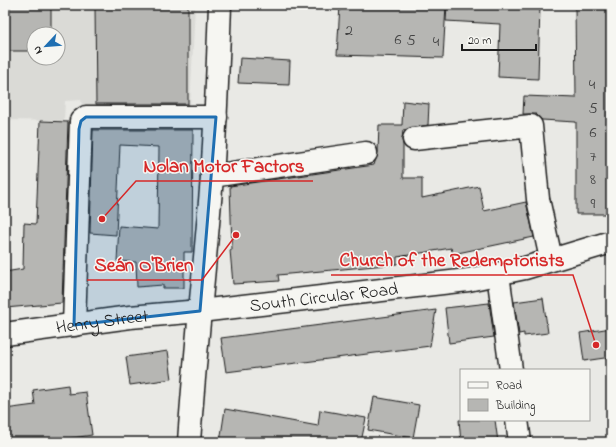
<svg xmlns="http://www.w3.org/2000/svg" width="616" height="447" font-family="'Indie Flower',sans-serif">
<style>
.built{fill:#dadad6;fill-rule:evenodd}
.building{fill:#b6b6b3;stroke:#1c1c1c}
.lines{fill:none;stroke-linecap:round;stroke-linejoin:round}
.minor-casing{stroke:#1c1c1c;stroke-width:25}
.minor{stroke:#f6f6f2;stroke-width:22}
.marked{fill:#1f6fb2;fill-opacity:0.2;stroke:#1f6fb2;stroke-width:3;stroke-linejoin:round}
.labels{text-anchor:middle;stroke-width:3;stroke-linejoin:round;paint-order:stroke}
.number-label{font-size:16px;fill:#424242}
.street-label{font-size:18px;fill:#1c1c1c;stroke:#f6f6f2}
.leader{fill:none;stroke:#d62828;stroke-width:1.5}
.callout-dot{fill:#d62828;stroke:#f6f6f2;stroke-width:1.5}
.callout-label{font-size:19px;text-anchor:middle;font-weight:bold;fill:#d62828;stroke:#f6f6f2;stroke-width:3;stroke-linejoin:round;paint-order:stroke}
</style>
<rect width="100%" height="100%" fill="#e9e9e5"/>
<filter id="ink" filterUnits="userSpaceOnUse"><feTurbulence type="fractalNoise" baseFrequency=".025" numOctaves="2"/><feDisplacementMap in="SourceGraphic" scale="8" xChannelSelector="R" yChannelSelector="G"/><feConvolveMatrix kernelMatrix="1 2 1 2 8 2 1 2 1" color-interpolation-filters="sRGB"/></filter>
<g filter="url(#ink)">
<path class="built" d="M5,5H195L190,109L83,110L81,100L65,101L64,121L5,120ZM34,34H58V58H34Z"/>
<path class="building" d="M5,5H51V34H34V51H5Z
M95,5H188V104H96Z
M340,5H446L443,58L337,55Z
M447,5H540L538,79L498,77L500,24L446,21Z
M575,5H610L609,214H576V122L542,120L536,114H523L524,96L576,98Z
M240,58L290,61L289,85L238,83Z
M403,101L429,104L428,125L403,130L402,140L403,145V178H422V198L479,186L484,211L526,202L534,237L453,254L451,248L397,257V264L278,275L279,281L233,284L230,250H232L230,186L374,165L378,152L379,125H402Z
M40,121L68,122L62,303L5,308V272L23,269L24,223L36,224Z
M93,130H193L192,252H184V288H163V285L137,287L136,262L117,261L119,226L158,229L159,147L120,145L116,235L90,233Z
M543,298L548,333L524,336V333L519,334L514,302Z
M489,303L494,337L449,343L445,308Z
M436,310L430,346L226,372L221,338Z
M611,328V357L584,361L580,333Z
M168,351L172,379L130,385L126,357Z
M68,385L69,394L86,392L92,435L47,442H5V409L35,405L33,390Z
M374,397L419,405L413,438L368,430Z
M225,409L318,426L320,410L366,418L361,442H220Z
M459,420H495L498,442H461Z"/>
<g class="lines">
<g class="minor-casing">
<g id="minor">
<path d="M414,139L531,126L538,199L551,259"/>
<path d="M212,176L366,153"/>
<path d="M498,274L511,370"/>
<path d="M74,325L81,121L86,117H216"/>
<path id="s1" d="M5,334L130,317L200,311L468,280L525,268L611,242"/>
<path d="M517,420L520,442"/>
<path d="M189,442C195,353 205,266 212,177C216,120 218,62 220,5"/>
</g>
</g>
<use href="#minor" class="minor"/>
</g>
</g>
<path class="marked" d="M86,117H216L200,311L74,325L79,129L81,121Z"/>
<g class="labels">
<g class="number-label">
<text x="349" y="35">2</text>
<text x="398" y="44">6</text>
<text x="411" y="45">5</text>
<text x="436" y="46">4</text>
<text x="592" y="89">4</text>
<text x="593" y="113">5</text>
<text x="593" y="137">6</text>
<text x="593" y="161">7</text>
<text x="593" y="184">8</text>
<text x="593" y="208">9</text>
</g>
<g class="street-label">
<text dy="6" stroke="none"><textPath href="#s1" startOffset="321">South Circular Road</textPath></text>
<text dy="6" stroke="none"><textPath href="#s1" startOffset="98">Henry Street</textPath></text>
</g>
</g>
<path class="leader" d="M102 219L136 181H313M596 345L573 275H331M236 235L202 280H87"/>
<g class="callout-dot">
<circle cx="102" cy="219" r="4"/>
<circle cx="596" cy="345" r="4"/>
<circle cx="236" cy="235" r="4"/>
</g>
<g class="callout-label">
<text x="224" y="172">Nolan Motor Factors</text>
<text x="452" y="266">Church of the Redemptorists</text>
<text x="144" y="271">Seán O'Brien</text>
</g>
<rect width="616" height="447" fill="none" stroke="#f6f6f2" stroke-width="20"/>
<rect x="10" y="10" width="596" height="427" fill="none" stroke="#1c1c1c" stroke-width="1.5" filter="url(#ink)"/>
<rect x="460" y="369" width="130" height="52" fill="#f6f6f2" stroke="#9f9f9c"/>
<rect x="468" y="382" width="20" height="6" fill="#f6f6f2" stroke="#9f9f9c"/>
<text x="496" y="389" font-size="12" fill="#1c1c1c">Road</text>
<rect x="468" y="399" width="20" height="12" fill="#b6b6b3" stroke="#9f9f9c"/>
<text x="496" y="409" font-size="12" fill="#1c1c1c">Building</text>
<g transform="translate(46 46) rotate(244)"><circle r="19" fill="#f6f6f2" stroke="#9f9f9c"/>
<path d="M0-3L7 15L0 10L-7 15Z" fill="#1f6fb2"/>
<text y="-6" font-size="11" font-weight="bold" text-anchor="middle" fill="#1c1c1c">N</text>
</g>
<path d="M462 44v6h74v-6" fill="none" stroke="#1c1c1c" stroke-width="2"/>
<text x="468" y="44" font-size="12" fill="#1c1c1c" stroke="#f6f6f2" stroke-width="3" paint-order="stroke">20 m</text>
</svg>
